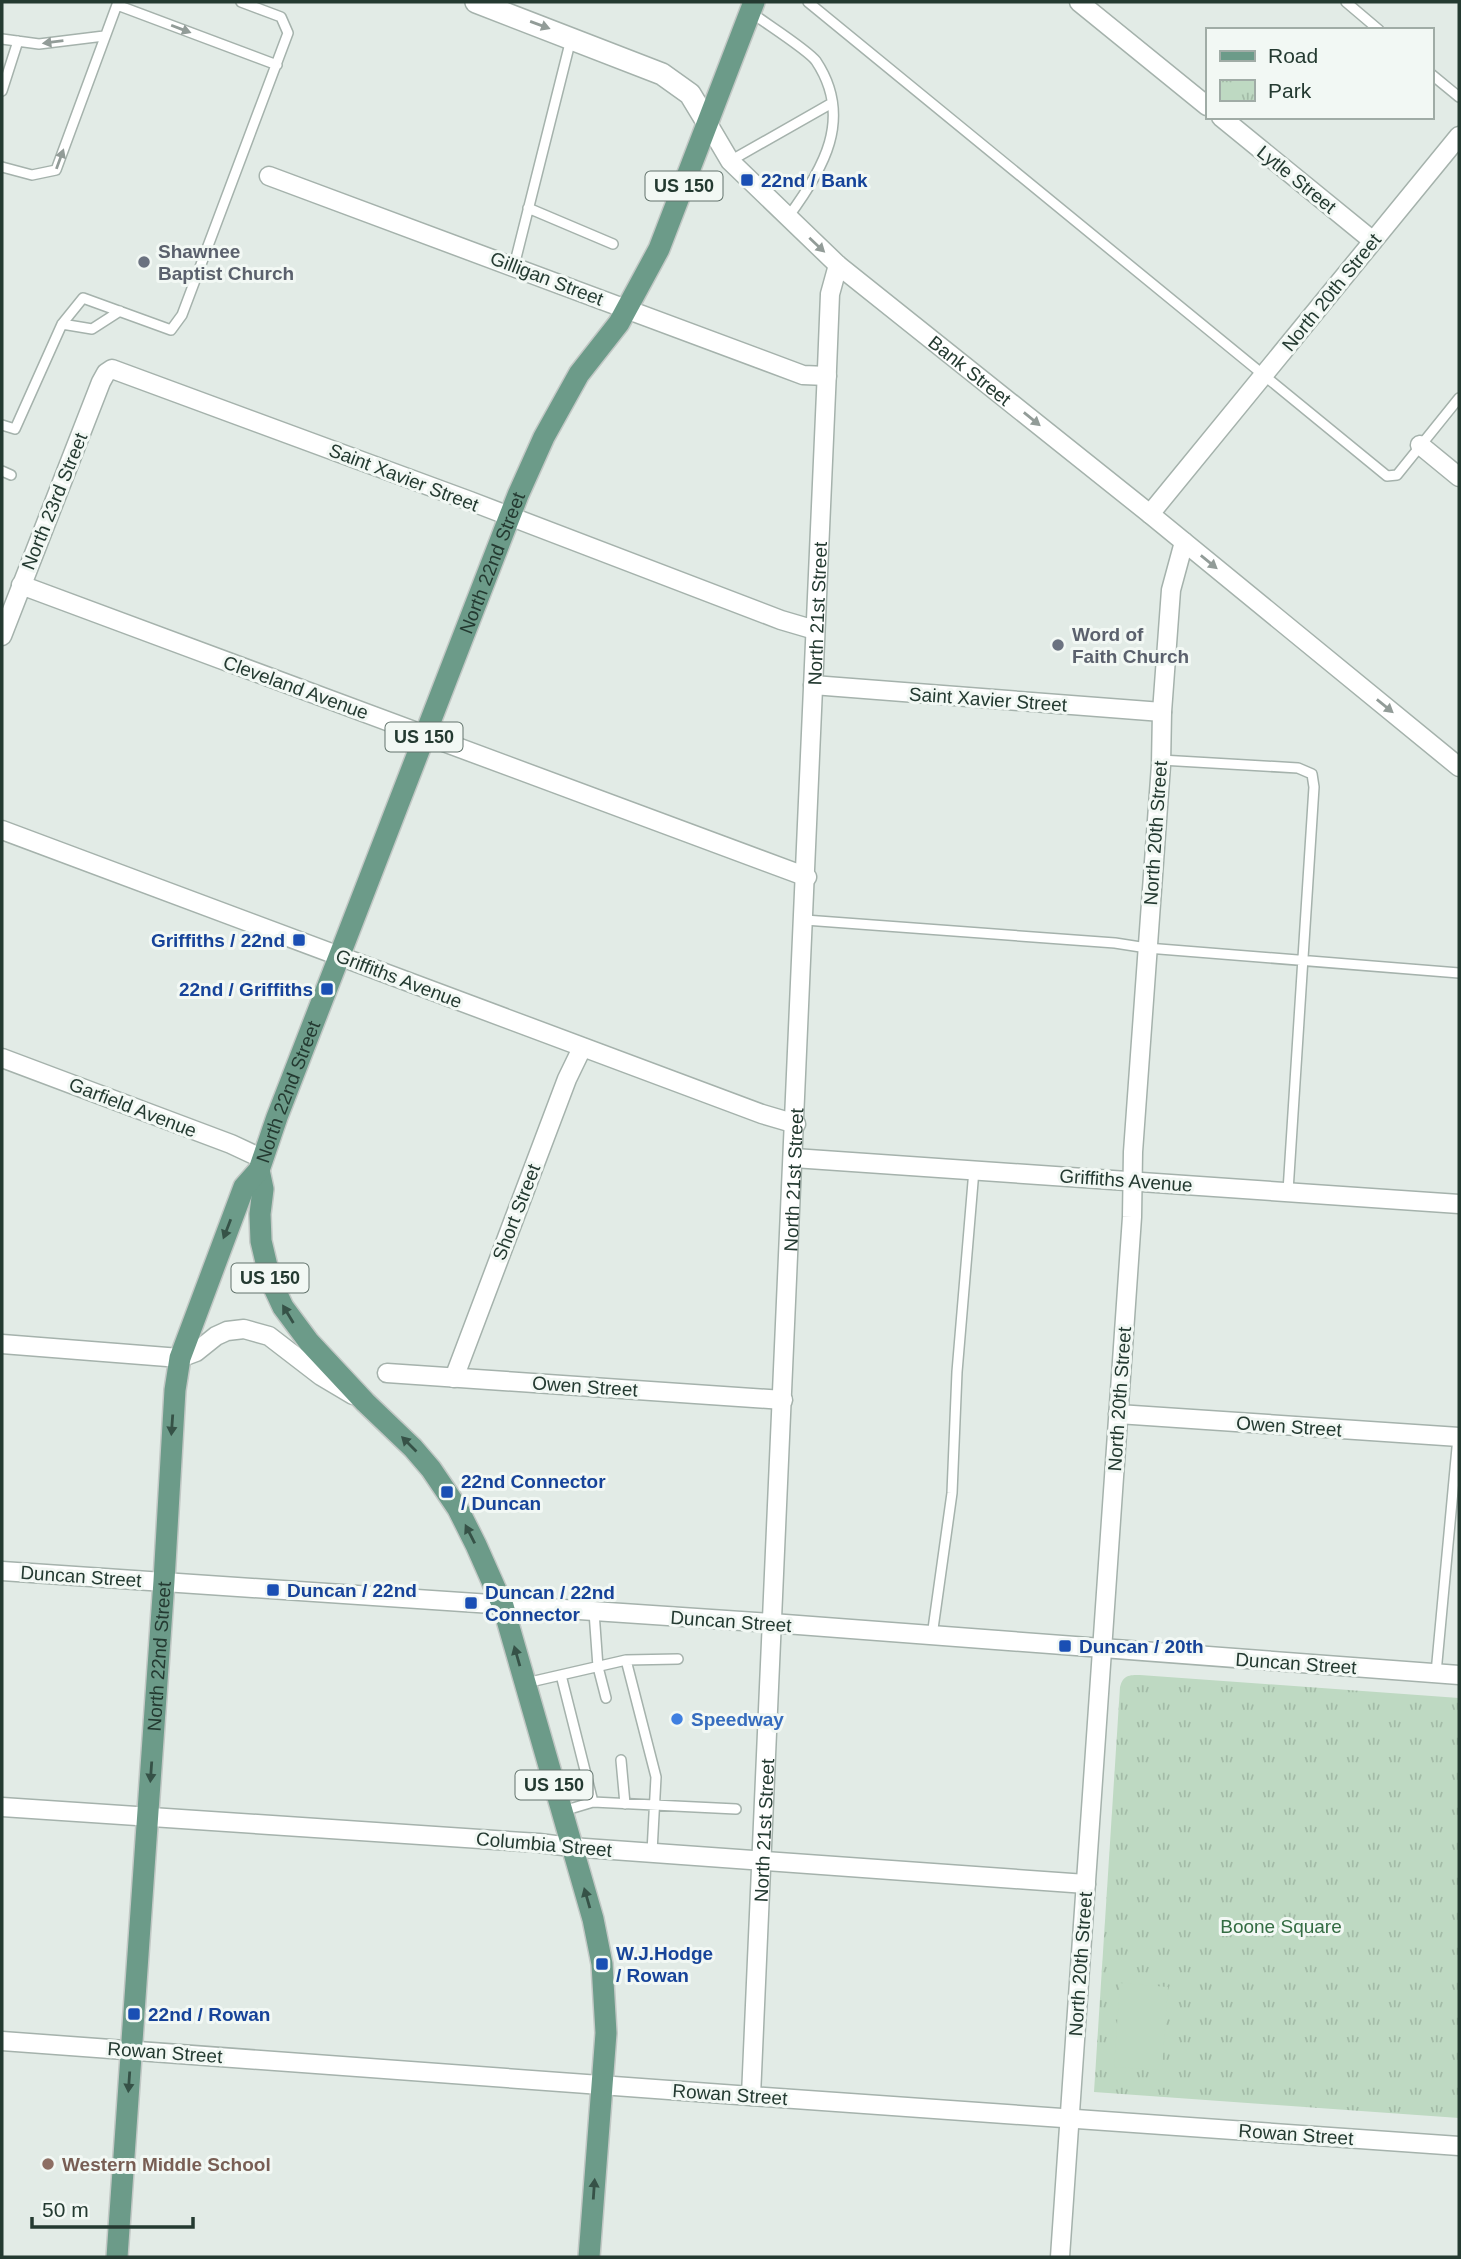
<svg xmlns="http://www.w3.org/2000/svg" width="1461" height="2259" font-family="Arial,sans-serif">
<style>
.park{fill:url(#park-tufts)}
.pitch{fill:#bed9c2}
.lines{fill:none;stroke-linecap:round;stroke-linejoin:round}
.service-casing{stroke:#a5b2ac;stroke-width:12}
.minor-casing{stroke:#a5b2ac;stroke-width:21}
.tertiary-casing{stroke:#a5b2ac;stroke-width:24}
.primary-casing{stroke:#c2c8c5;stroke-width:24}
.service{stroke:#fff;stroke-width:9}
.minor{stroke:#fff;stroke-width:18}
.tertiary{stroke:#fff;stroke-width:21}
.primary{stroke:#6c9b89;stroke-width:21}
.oneway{fill:#929c98}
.oneway2{fill:#365247}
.transit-dot{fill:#1a4fb4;stroke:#f2f8f4;stroke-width:2.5}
.worship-dot{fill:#6b7280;stroke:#f2f8f4;stroke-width:2.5}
.shop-dot{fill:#3f7fe0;stroke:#f2f8f4;stroke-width:2.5}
.education-dot{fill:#8d6e63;stroke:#f2f8f4;stroke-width:2.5}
.labels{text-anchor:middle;stroke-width:6;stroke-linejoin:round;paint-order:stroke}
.shield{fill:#f2f8f4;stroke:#62736c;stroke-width:2}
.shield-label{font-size:18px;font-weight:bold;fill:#243a31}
.street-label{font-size:19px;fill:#243a31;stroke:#f2f8f4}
.transit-label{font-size:19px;font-weight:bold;fill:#164399;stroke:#f2f8f4;text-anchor:start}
.worship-label{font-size:19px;font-weight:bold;fill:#5b616d;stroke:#f2f8f4;text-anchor:start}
.shop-label{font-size:19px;font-weight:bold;fill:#366cbe;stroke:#f2f8f4;text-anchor:start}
.park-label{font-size:19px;fill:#336c42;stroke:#f2f8f4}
.education-label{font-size:19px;font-weight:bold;fill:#785e54;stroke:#f2f8f4;text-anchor:start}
</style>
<defs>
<pattern id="park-tufts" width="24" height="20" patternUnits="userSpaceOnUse" patternTransform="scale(1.75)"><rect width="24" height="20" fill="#bed9c2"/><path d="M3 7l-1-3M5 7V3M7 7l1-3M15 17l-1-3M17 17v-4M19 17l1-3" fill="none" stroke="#a3bba7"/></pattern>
</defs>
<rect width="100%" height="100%" fill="#e2ebe6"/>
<path class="park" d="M1140,1675L1459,1698V2118L1094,2092L1120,1687C1123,1675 1129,1675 1140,1675Z"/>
<path class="pitch" d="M1120,1983L1168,1987L1162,2070L1114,2067Z"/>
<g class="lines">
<g class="service-casing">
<path id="service" d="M808,2L1387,476L1397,475L1459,398
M1346,2L1379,30
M117,5L277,65
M752,13C765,23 808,50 816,61C854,118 823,170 788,217
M2,39L39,44L104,36
M1431,74L1459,97
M2,91L18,41
M730,161L832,103
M2,167L32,175L56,170L118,2
M528,208L613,244
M514,266L571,39
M62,324L92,329L120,311
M2,425L15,429L62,324L83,298L171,330L182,315L288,33L281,17L241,2
M2,471L11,475
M1161,760L1298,768L1312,774L1314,787L1288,1191
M805,920L1115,943L1147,948L1459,973
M594,1612L598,1667L606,1698
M932,1636L952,1493L957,1372L974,1170
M626,1660L678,1659
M1436,1673L1458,1437
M561,1675L593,1802
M526,1683L626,1660L656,1777L652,1852
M621,1760L625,1804
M563,1811L593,1802L736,1809"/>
</g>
<g class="minor-casing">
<g id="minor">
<path d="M1079,2L1207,106"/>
<path d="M1221,117L1373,241"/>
<path id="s1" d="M707,122L730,161L838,265L1150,514L1459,767"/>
<path d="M269,176L803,375L827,376"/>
<path d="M1420,445L1459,477"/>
<path d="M1150,514L1459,136"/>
<path d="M21,585L807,877"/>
<path d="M2,636L101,382L106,373L112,369L470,501L781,620L815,630"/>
<path d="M813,685L1162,712"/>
<path d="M2,830L762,1114L796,1124"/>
<path d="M2,1058L231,1144L263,1159"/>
<path d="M794,1158L1459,1204"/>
<path d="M2,1344L180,1358L196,1352L216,1336L227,1331L244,1329L269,1336L321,1376L353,1395"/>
<path d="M387,1373L783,1400"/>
<path d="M454,1378L567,1079L582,1048"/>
<path d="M1118,1414L1459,1437"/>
<path d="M2,1571L772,1623L1459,1675"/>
<path d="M2,1807L539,1843L571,1847L1086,1884"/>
<path d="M2,2041L751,2096L1459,2146"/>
<path id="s2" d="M751,2096C781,1496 806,895 830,294L838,265"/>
<path d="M1060,2257L1132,1217L1133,1152L1161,765L1162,712L1171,590L1184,542"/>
</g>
</g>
<g class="tertiary-casing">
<path id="tertiary" d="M476,2L662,74L690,94L707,122"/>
</g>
<g class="primary-casing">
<g id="primary">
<path d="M259,1170L263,1189L260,1214L261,1241L270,1279L283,1307L309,1342L365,1402L413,1448L431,1469L458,1509L476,1545L503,1606L593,1919L602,1964L606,2033L589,2257"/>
<path id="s3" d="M117,2257L164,1581L175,1390L180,1358L244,1187L259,1170L277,1117L518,495L544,437L579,374L619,323L659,249L754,2"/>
</g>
</g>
<use href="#service" class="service"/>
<use href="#minor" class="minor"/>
<use href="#tertiary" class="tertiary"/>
<use href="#primary" class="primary"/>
</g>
<defs><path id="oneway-solid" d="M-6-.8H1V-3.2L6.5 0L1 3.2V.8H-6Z" transform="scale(1.75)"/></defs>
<g class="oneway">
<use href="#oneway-solid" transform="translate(540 25) rotate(20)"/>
<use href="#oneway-solid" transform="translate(181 29) rotate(21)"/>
<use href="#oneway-solid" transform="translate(53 42) rotate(173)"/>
<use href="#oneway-solid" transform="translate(60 159) rotate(-70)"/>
<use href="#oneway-solid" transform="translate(817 245) rotate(43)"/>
<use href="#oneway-solid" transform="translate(1032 419) rotate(39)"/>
<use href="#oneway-solid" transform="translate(1209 562) rotate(39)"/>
<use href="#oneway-solid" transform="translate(1385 706) rotate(39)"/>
</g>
<g class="oneway2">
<use href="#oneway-solid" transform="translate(227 1229) rotate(111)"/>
<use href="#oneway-solid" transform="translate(288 1314) rotate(-121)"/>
<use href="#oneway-solid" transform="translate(172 1425) rotate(94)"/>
<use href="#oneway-solid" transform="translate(409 1444) rotate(-135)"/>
<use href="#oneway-solid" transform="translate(470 1534) rotate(-117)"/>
<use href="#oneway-solid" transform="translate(517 1656) rotate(-106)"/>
<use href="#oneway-solid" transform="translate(151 1772) rotate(94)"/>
<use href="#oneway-solid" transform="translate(587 1898) rotate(-106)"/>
<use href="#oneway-solid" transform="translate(129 2082) rotate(94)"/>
<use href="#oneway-solid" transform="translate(594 2189) rotate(-86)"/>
</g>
<g class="transit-dot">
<rect x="740" y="173" width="14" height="14" rx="3.5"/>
<rect x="292" y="933" width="14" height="14" rx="3.5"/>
<rect x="320" y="982" width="14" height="14" rx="3.5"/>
<rect x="440" y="1485" width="14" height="14" rx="3.5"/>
<rect x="266" y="1583" width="14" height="14" rx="3.5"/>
<rect x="464" y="1596" width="14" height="14" rx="3.5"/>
<rect x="1058" y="1639" width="14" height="14" rx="3.5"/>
<rect x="595" y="1957" width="14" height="14" rx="3.5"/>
<rect x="127" y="2007" width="14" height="14" rx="3.5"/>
</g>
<g class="worship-dot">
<circle cx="144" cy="262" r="7"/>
<circle cx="1058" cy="645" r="7"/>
</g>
<circle class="shop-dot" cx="677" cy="1719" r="7"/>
<circle class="education-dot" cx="48" cy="2164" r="7"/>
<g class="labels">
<g class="shield">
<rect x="645.5" y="171.5" width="77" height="29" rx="5"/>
<rect x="385.5" y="722.5" width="77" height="29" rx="5"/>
<rect x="231.5" y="1263.5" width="77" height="29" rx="5"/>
<rect x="515.5" y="1770.5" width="77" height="29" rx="5"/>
</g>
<g class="shield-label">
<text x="684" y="192">US 150</text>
<text x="424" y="743">US 150</text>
<text x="270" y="1284">US 150</text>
<text x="554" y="1791">US 150</text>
</g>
<g class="street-label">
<text transform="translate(1297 179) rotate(39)" y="7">Lytle Street</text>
<text transform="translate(547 278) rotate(21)" y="7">Gilligan Street</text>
<text transform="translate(1331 292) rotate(-51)" y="7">North 20th Street</text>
<text dy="7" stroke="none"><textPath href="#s1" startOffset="364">Bank Street</textPath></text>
<text transform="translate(404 477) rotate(21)" y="7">Saint Xavier Street</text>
<text transform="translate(54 501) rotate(-68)" y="7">North 23rd Street</text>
<text dy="7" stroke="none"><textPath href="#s3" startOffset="1757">North 22nd Street</textPath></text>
<text dy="7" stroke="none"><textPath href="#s2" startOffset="1484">North 21st Street</textPath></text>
<text transform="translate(296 687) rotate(20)" y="7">Cleveland Avenue</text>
<text transform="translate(988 699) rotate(4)" y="7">Saint Xavier Street</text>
<text transform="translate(1155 833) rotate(-86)" y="7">North 20th Street</text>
<text transform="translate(399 978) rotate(21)" y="7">Griffiths Avenue</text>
<text dy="7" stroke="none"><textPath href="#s3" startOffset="1190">North 22nd Street</textPath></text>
<text transform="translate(133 1107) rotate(21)" y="7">Garfield Avenue</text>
<text dy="7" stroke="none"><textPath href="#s2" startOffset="917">North 21st Street</textPath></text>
<text transform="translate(1126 1180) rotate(4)" y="7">Griffiths Avenue</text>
<text transform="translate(516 1212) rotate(-69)" y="7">Short Street</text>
<text transform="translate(585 1386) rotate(4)" y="7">Owen Street</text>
<text transform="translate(1119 1399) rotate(-86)" y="7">North 20th Street</text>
<text transform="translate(1289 1426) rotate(4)" y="7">Owen Street</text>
<text transform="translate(81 1576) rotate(4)" y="7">Duncan Street</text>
<text transform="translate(731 1621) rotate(4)" y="7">Duncan Street</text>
<text dy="7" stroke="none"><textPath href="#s3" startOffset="602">North 22nd Street</textPath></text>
<text transform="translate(1296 1663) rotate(4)" y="7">Duncan Street</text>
<text dy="7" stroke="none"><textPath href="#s2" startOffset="266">North 21st Street</textPath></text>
<text transform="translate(544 1844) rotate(5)" y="7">Columbia Street</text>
<text transform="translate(1080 1964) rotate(-86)" y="7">North 20th Street</text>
<text transform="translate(165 2052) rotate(4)" y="7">Rowan Street</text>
<text transform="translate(730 2094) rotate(4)" y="7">Rowan Street</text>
<text transform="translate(1296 2134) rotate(4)" y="7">Rowan Street</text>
</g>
<g class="transit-label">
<text x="761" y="187">22nd / Bank</text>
<text x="285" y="947" text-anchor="end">Griffiths / 22nd</text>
<text x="313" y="996" text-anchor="end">22nd / Griffiths</text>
<text x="461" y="1488">22nd Connector<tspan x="461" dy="22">/ Duncan</tspan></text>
<text x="287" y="1597">Duncan / 22nd</text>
<text x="485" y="1599">Duncan / 22nd<tspan x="485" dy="22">Connector</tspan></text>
<text x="1079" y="1653">Duncan / 20th</text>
<text x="616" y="1960">W.J.Hodge<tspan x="616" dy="22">/ Rowan</tspan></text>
<text x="148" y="2021">22nd / Rowan</text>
</g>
<g class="worship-label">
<text x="158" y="258">Shawnee<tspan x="158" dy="22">Baptist Church</tspan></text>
<text x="1072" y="641">Word of<tspan x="1072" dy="22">Faith Church</tspan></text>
</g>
<g class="shop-label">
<text x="691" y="1726">Speedway</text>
</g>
<g class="park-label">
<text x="1281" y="1933">Boone Square</text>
</g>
<g class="education-label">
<text x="62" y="2171">Western Middle School</text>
</g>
</g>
<rect width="1461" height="2259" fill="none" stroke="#243a31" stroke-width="7"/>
<rect x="1206" y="28" width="228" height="91" fill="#f2f8f4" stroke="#a0aca6" stroke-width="2"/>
<rect x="1220" y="51" width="35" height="10" fill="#6c9b89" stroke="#a0aca6" stroke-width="2"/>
<text x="1268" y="63" font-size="21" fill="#243a31">Road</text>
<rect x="1220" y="80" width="35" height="21" fill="url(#park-tufts)" stroke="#a0aca6" stroke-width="2"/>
<text x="1268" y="98" font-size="21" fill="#243a31">Park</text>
<path d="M32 2217v10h161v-10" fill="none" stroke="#243a31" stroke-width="3.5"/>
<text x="42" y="2217" font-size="21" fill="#243a31" stroke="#f2f8f4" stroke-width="5" paint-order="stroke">50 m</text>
</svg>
